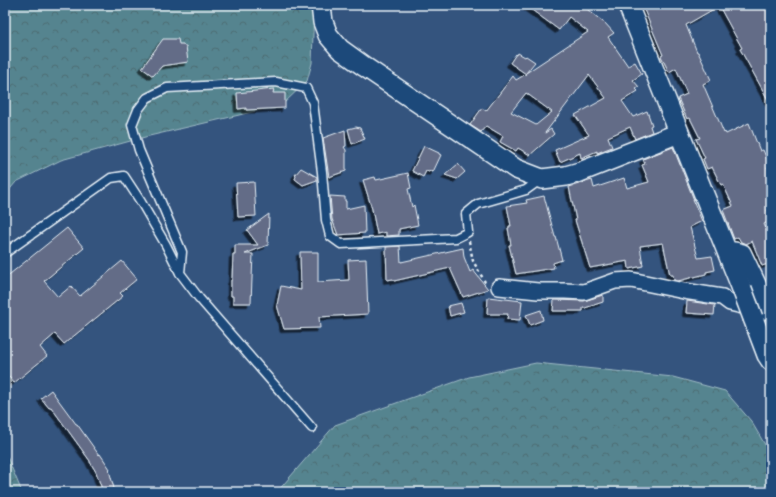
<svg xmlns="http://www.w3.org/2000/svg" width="776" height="497" font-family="'Indie Flower',sans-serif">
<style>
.forest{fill:url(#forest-crowns);stroke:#9ebac4}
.building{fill:#646c87;stroke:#e8f1f8;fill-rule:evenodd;filter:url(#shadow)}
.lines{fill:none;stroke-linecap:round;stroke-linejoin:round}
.service-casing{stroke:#e8f1f8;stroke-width:11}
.minor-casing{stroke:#e8f1f8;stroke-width:18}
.tertiary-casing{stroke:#e8f1f8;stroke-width:22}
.path{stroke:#e8f1f8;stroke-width:2.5;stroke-dasharray:3 3;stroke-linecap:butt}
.service{stroke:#1f4a7a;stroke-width:8}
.minor{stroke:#1f4a7a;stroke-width:15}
.tertiary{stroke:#1f4a7a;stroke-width:19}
.tertiary-bridge-casing{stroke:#e8f1f8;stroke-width:22;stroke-linecap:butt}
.tertiary-bridge{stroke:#1f4a7a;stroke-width:19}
</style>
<defs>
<pattern id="forest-crowns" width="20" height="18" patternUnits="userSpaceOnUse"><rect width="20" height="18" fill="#54848f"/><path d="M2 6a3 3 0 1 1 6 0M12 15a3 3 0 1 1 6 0" fill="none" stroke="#4e6c73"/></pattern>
<filter id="shadow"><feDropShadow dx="-3.5" dy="3.5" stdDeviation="0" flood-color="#0009"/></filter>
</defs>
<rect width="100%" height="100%" fill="#34547e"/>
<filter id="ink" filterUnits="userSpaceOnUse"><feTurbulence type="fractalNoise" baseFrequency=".025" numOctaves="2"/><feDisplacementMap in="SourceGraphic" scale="8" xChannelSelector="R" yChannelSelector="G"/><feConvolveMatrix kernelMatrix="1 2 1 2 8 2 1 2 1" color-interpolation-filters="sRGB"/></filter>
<g filter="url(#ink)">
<path class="forest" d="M5,5H314L312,63L307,81L282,105L145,137L61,160L16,182L5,195Z
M536,363L673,377L725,391L751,421L771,455V492H277L335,425L469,377Z
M5,452L22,492H5Z"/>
<path class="building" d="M525,5H582L603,22H604L614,33L608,37L628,66L635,62L642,74L633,80L639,87L636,89L638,91L622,101L633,117L647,111L652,125L650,126L652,132L635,139L630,127L608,137L612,147L597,153V151L581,158L580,153L560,162L555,150L589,135L575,115L606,98L589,75L545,133L551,129L554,134L530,155L518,148L516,151L500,142L503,136L486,126L481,132L470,125L482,108L486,111L513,76L516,80L526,74L510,63L516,54L517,55L518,53L525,57L526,56L535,62L526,73L588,32L569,17L559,30ZM526,93L552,112L536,125L511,112Z
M642,5H771V105L740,49L742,48L719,6L686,25L697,52H698L711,80L703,84L724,133L725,132L726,134L749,123L760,151L763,150L770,166L767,167L771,175V207L767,210L771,218V220L764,224L771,239V263L762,266L752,241L746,244L741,242L738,237L734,239L723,210L733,206L723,184L721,185L712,167L707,169L703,159L705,158L696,139L700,138L690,118L687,119L678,98L687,94L676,68L669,72L661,56L663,55Z
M163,39H178L179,44H183L184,46H186L188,62L162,66L153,76L142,68Z
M274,89L273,93H285V108L246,110V108L238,109L237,93Z
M356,127L360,128L365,139L352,144L348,129Z
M345,130L346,146L344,147L346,150V171L329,177L323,138Z
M424,146L439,153V154L441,155L433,172L430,171L429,172L426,171L423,177L412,171Z
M673,147L694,200H693L702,221L690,227L698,258L712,256L715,270L706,272V274L678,281L674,280L673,275H670L663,243L640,246L643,266L629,269L628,261L590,268L575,220H576L569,187L592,180L594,188L624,178L627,188L649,182L642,165L645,164L643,159Z
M458,164L465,172L457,179L445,175Z
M301,168L317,177V180L303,185L295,179L296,176L295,175Z
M408,173L411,188L408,189L412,207L414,205L418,225L399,229V235L386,236V232L377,234L372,209L363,180L375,177L376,180Z
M254,182L256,216L238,217L236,183Z
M330,196L345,197V201H346V209L364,205L365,233L338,235L332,219Z
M544,196L555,237H556L562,260L553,263L554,268L516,274L509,245H511L508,228H509V226H511L507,206L527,203L526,200Z
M269,214L268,245L245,254H253L251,303H233V296H231V280H232L233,254H235V245H258L247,230Z
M67,228L84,248L44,281L58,297L71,286L80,296L122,261L137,279L120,293L123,296L64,344L55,334L40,347L47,356L14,383L5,372V278Z
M400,246L401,262L463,248L464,257L470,272L473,270L488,289L463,297L450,268L394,281L393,279L387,280L386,247Z
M300,252H318V282L349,280L348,260L366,259L368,314L319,317L320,328L284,329L277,305L281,286L301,290Z
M603,295V302L585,308H583V311H553L554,300L584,301Z
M488,297L522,301L520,320L507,319L508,314H487Z
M687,301L715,305L714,315L686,313Z
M461,303L464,312L450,316L448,306Z
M541,310L543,320L530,325L526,315Z
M51,390L76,424H77L99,455L100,454L110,469L109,470L115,492H103L96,472L90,462V461L51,407L49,408L41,398Z"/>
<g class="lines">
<g class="service-casing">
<path id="service" d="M5,253L111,178L124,176L141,202L166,245L180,273L199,298L312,428
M180,273L182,252L139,150L132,125L138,110L147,98L167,88L276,82L306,88L313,103L322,172L326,220L330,236L341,244L456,238L468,232L466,214L478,204L526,190L540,180"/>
</g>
<g class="minor-casing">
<path id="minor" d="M726,250H735L743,252L771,311
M499,287L538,291H565L584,292L615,281L631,280L684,291L722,297L730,303L764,311H771"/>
</g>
<g class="tertiary-casing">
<path id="tertiary" d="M321,5L323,22L328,35L340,49L365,67L516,169L542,179L566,176L580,172L679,133
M628,5L742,289
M753,318L767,355L771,361"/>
</g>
<path class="path" d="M469,241L473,261L485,282L488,283"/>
<use href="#service" class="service"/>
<use href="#minor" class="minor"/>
<use href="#tertiary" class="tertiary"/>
<g class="tertiary-bridge-casing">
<path id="tertiary-bridge" d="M742,289L753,318"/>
</g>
<use href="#tertiary-bridge" class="tertiary-bridge"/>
</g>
</g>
<rect width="776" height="497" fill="none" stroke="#1f4a7a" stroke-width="20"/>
<rect x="10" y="10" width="756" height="477" fill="none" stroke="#e8f1f8" stroke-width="1.5" filter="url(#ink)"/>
</svg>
